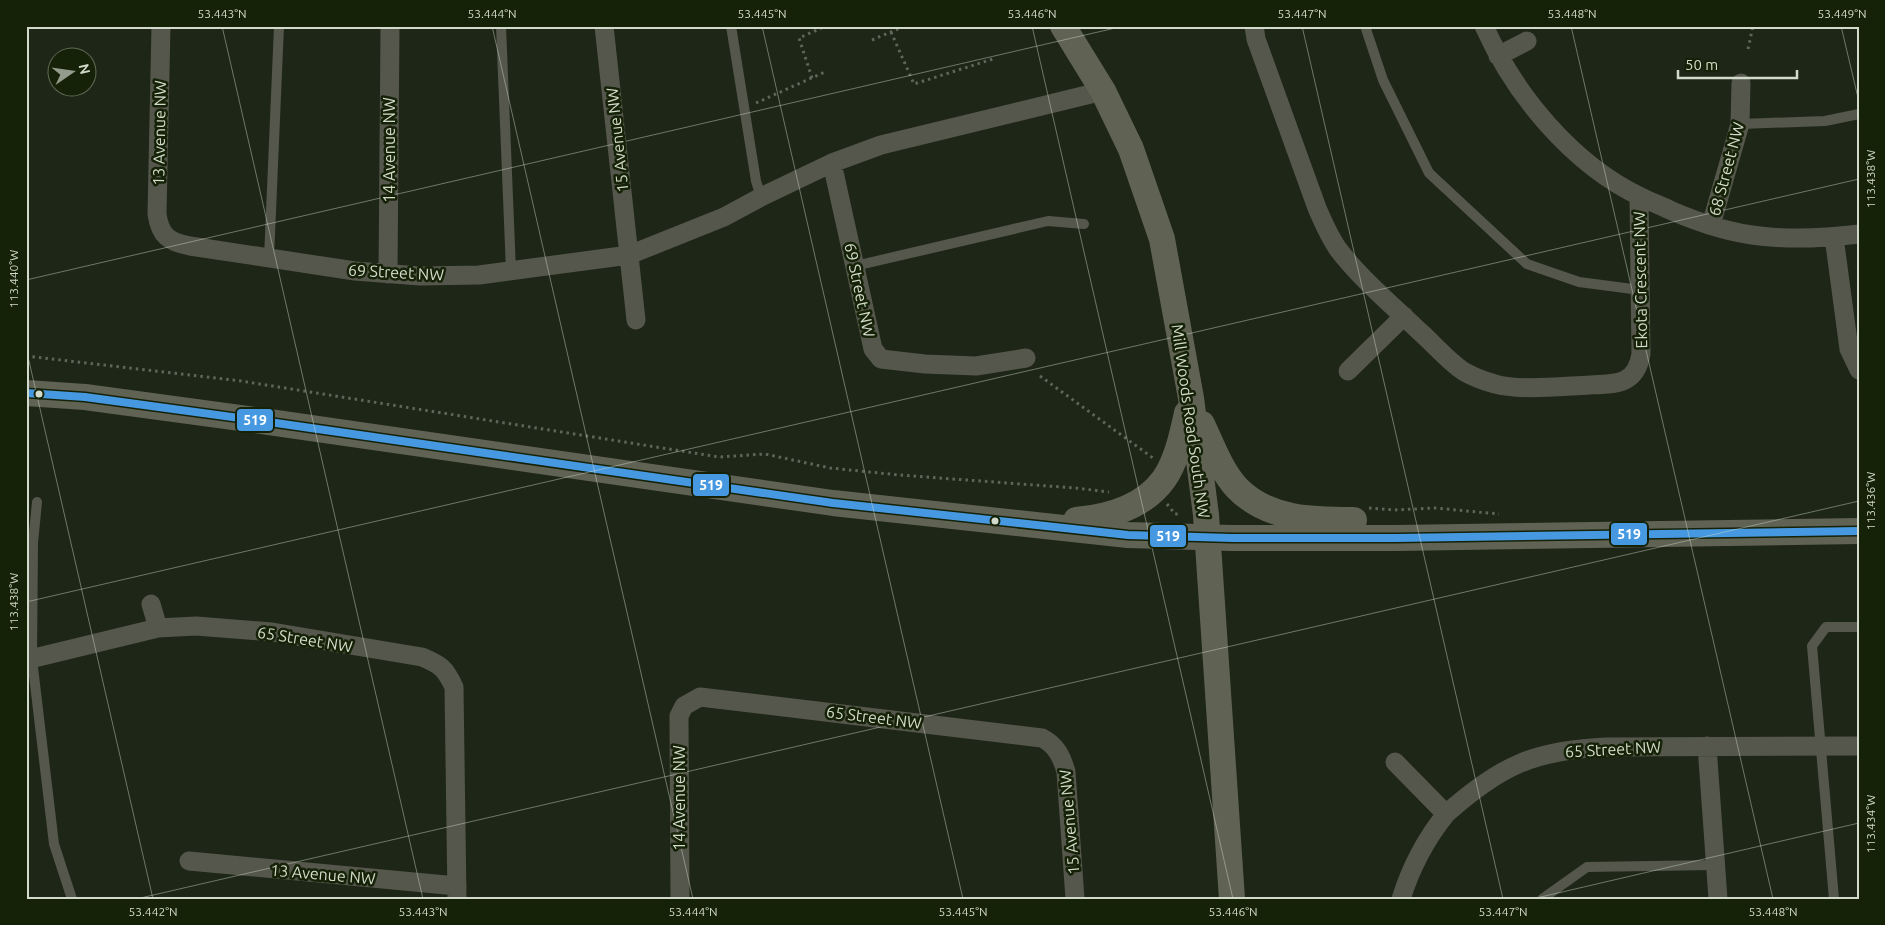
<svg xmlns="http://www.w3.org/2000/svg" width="1885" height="925" font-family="Ubuntu,sans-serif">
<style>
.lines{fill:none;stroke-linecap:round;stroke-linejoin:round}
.path{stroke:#61645a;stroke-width:3;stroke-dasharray:2.5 4;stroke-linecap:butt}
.lane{stroke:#55574c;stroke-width:10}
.street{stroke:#55574c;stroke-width:19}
.secondary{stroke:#606254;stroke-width:26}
.bus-1-casing{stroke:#152207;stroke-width:11}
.bus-1{stroke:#4699e1;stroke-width:8}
.ticks{fill:none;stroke:#d2dbcb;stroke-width:1;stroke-opacity:0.45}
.bus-dot{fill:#d2dbcb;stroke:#152207;stroke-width:2}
.labels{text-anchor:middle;stroke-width:5;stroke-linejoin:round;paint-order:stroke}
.street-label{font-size:16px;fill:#d2dbcb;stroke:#152207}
.line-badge{stroke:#152207;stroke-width:2}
.badge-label{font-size:14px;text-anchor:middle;font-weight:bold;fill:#fff}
.neatline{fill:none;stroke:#d2dbcb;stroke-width:2}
.ticks-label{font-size:12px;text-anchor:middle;fill:#d2dbcb}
</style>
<rect width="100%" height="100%" fill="#1e2617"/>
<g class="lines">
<path class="path" d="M891,32L914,84L993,59
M872,40L905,26
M1748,49L1753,26
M812,78L799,38L826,26
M756,103L827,71
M26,356L241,381L719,457L765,454L830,468L899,475L1075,488L1109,492
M1040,376L1153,458
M1167,504L1175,514H1178
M1369,508L1394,510L1435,508L1499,514"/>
<path class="lane" d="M501,26L511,271
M731,26L756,181L761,197
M1365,26L1383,80L1429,173L1527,264L1579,282L1640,290
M1740,124L1825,121L1859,114
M269,258L279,26
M855,266L1048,221L1084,224
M37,502L33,543L32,659L54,844L72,899
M1542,899L1587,867L1715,865
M1834,899L1812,646L1826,627H1859"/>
<path class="street" d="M161,26L157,214C160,236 169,242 190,246L355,271L420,276L479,275L629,255L724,217L761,197L832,163L881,145L1103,91
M604,26L636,320
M1254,26L1256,39L1317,208C1323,222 1329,236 1338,249C1358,276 1393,306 1418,330C1433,343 1447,360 1463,371C1473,377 1484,381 1495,384C1518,391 1564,386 1590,385C1616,384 1636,385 1641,354L1639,197
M1484,26C1515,95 1572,164 1641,197C1651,202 1662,206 1672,211C1700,223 1730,233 1760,236C1793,240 1826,238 1859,234
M1498,56L1527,41
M832,163L873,349L881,359L925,364L976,366L1026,358
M1711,225L1740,124L1741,83
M1834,237L1849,349L1859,370
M388,274L390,26
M1348,371L1404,316
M151,604L158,628
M26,660L158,628L196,626L272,632L422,657C441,665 445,668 454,687L457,899
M1707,746L1718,899
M1395,762L1446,814C1425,840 1411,867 1401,899
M1446,814C1500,766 1534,750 1606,747L1859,746
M189,861L457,886
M680,899L679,716L684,706L700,697L1042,738C1056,745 1062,757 1066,772L1075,899"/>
<path class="secondary" d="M1063,26L1103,91L1131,149L1162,239L1191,398L1206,515L1232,899
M26,393L85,397L269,422L833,503L1128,535L1232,538H1396L1859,531
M1202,424C1212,445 1221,471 1237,488C1268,520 1313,520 1354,520
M1076,520C1108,517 1144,507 1164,479C1177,460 1182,435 1187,413"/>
<g class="bus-1-casing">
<path id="bus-1" d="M26,393L85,397L269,422L833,503L1128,535L1232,538H1396L1859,531"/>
</g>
<use href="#bus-1" class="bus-1"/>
</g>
<path class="ticks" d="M222,26L423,899M492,26L693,899M762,26L963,899M1032,26L1233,899M1302,26L1503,899M1571,26L1773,899M1841,26L1859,102M26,280L1124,26M26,348L153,899M26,602L1859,179M136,899L1859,501M1532,899L1859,823"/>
<g class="bus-dot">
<circle cx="39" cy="394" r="4.5"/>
<circle cx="995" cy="521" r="4.5"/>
</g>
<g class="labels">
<g class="street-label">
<text transform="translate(159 133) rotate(-89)" y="6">13 Avenue NW</text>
<text transform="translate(617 140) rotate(-96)" y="6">15 Avenue NW</text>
<text transform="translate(389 150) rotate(-90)" y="6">14 Avenue NW</text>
<text transform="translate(1726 169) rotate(-75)" y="6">68 Street NW</text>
<text transform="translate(396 272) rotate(3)" y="6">69 Street NW</text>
<text transform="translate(1640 280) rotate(-91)" y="6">Ekota Crescent NW</text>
<text transform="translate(860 290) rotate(78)" y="6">69 Street NW</text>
<text transform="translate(1191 421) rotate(82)" y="6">Mill Woods Road South NW</text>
<text transform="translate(305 639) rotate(9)" y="6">65 Street NW</text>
<text transform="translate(874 717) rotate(7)" y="6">65 Street NW</text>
<text transform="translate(1613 749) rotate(-3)" y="6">65 Street NW</text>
<text transform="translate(679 798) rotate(-90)" y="6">14 Avenue NW</text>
<text transform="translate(1069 822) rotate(-95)" y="6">15 Avenue NW</text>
<text transform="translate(323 874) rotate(5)" y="6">13 Avenue NW</text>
</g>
</g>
<g class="line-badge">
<rect x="236" y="408" width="38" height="24" rx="5" fill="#4699e1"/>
<rect x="692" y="473" width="38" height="24" rx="5" fill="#4699e1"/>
<rect x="1610" y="522" width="38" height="24" rx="5" fill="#4699e1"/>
<rect x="1149" y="524" width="38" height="24" rx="5" fill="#4699e1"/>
</g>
<g class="badge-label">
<text x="255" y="425">519</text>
<text x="711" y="490">519</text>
<text x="1629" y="539">519</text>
<text x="1168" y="541">519</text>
</g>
<rect width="1885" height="925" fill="none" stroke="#152207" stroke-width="55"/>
<g transform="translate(72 72) rotate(77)"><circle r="24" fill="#152207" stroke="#616c55"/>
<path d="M0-4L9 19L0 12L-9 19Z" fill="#939c8c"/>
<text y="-8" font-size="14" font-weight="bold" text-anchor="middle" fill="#d2dbcb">N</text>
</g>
<path d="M1678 70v8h119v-8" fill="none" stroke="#d2dbcb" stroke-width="2.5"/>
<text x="1685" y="70" font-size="15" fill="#d2dbcb" stroke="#152207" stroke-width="4" paint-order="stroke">50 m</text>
<rect x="28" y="28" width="1830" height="870" class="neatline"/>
<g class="ticks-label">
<text x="222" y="18">53.443°N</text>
<text x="492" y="18">53.444°N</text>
<text x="762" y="18">53.445°N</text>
<text x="1032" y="18">53.446°N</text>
<text x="1302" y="18">53.447°N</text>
<text x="1572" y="18">53.448°N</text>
<text x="1842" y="18">53.449°N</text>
<text transform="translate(1871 179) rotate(-90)" y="4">113.438°W</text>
<text transform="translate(14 279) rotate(-90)" y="4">113.440°W</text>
<text transform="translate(1871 501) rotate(-90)" y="4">113.436°W</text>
<text transform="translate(14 602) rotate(-90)" y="4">113.438°W</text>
<text transform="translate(1871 824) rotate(-90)" y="4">113.434°W</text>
<text x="153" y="916">53.442°N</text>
<text x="423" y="916">53.443°N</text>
<text x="693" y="916">53.444°N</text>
<text x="963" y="916">53.445°N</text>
<text x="1233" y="916">53.446°N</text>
<text x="1503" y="916">53.447°N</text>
<text x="1773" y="916">53.448°N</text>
</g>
</svg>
